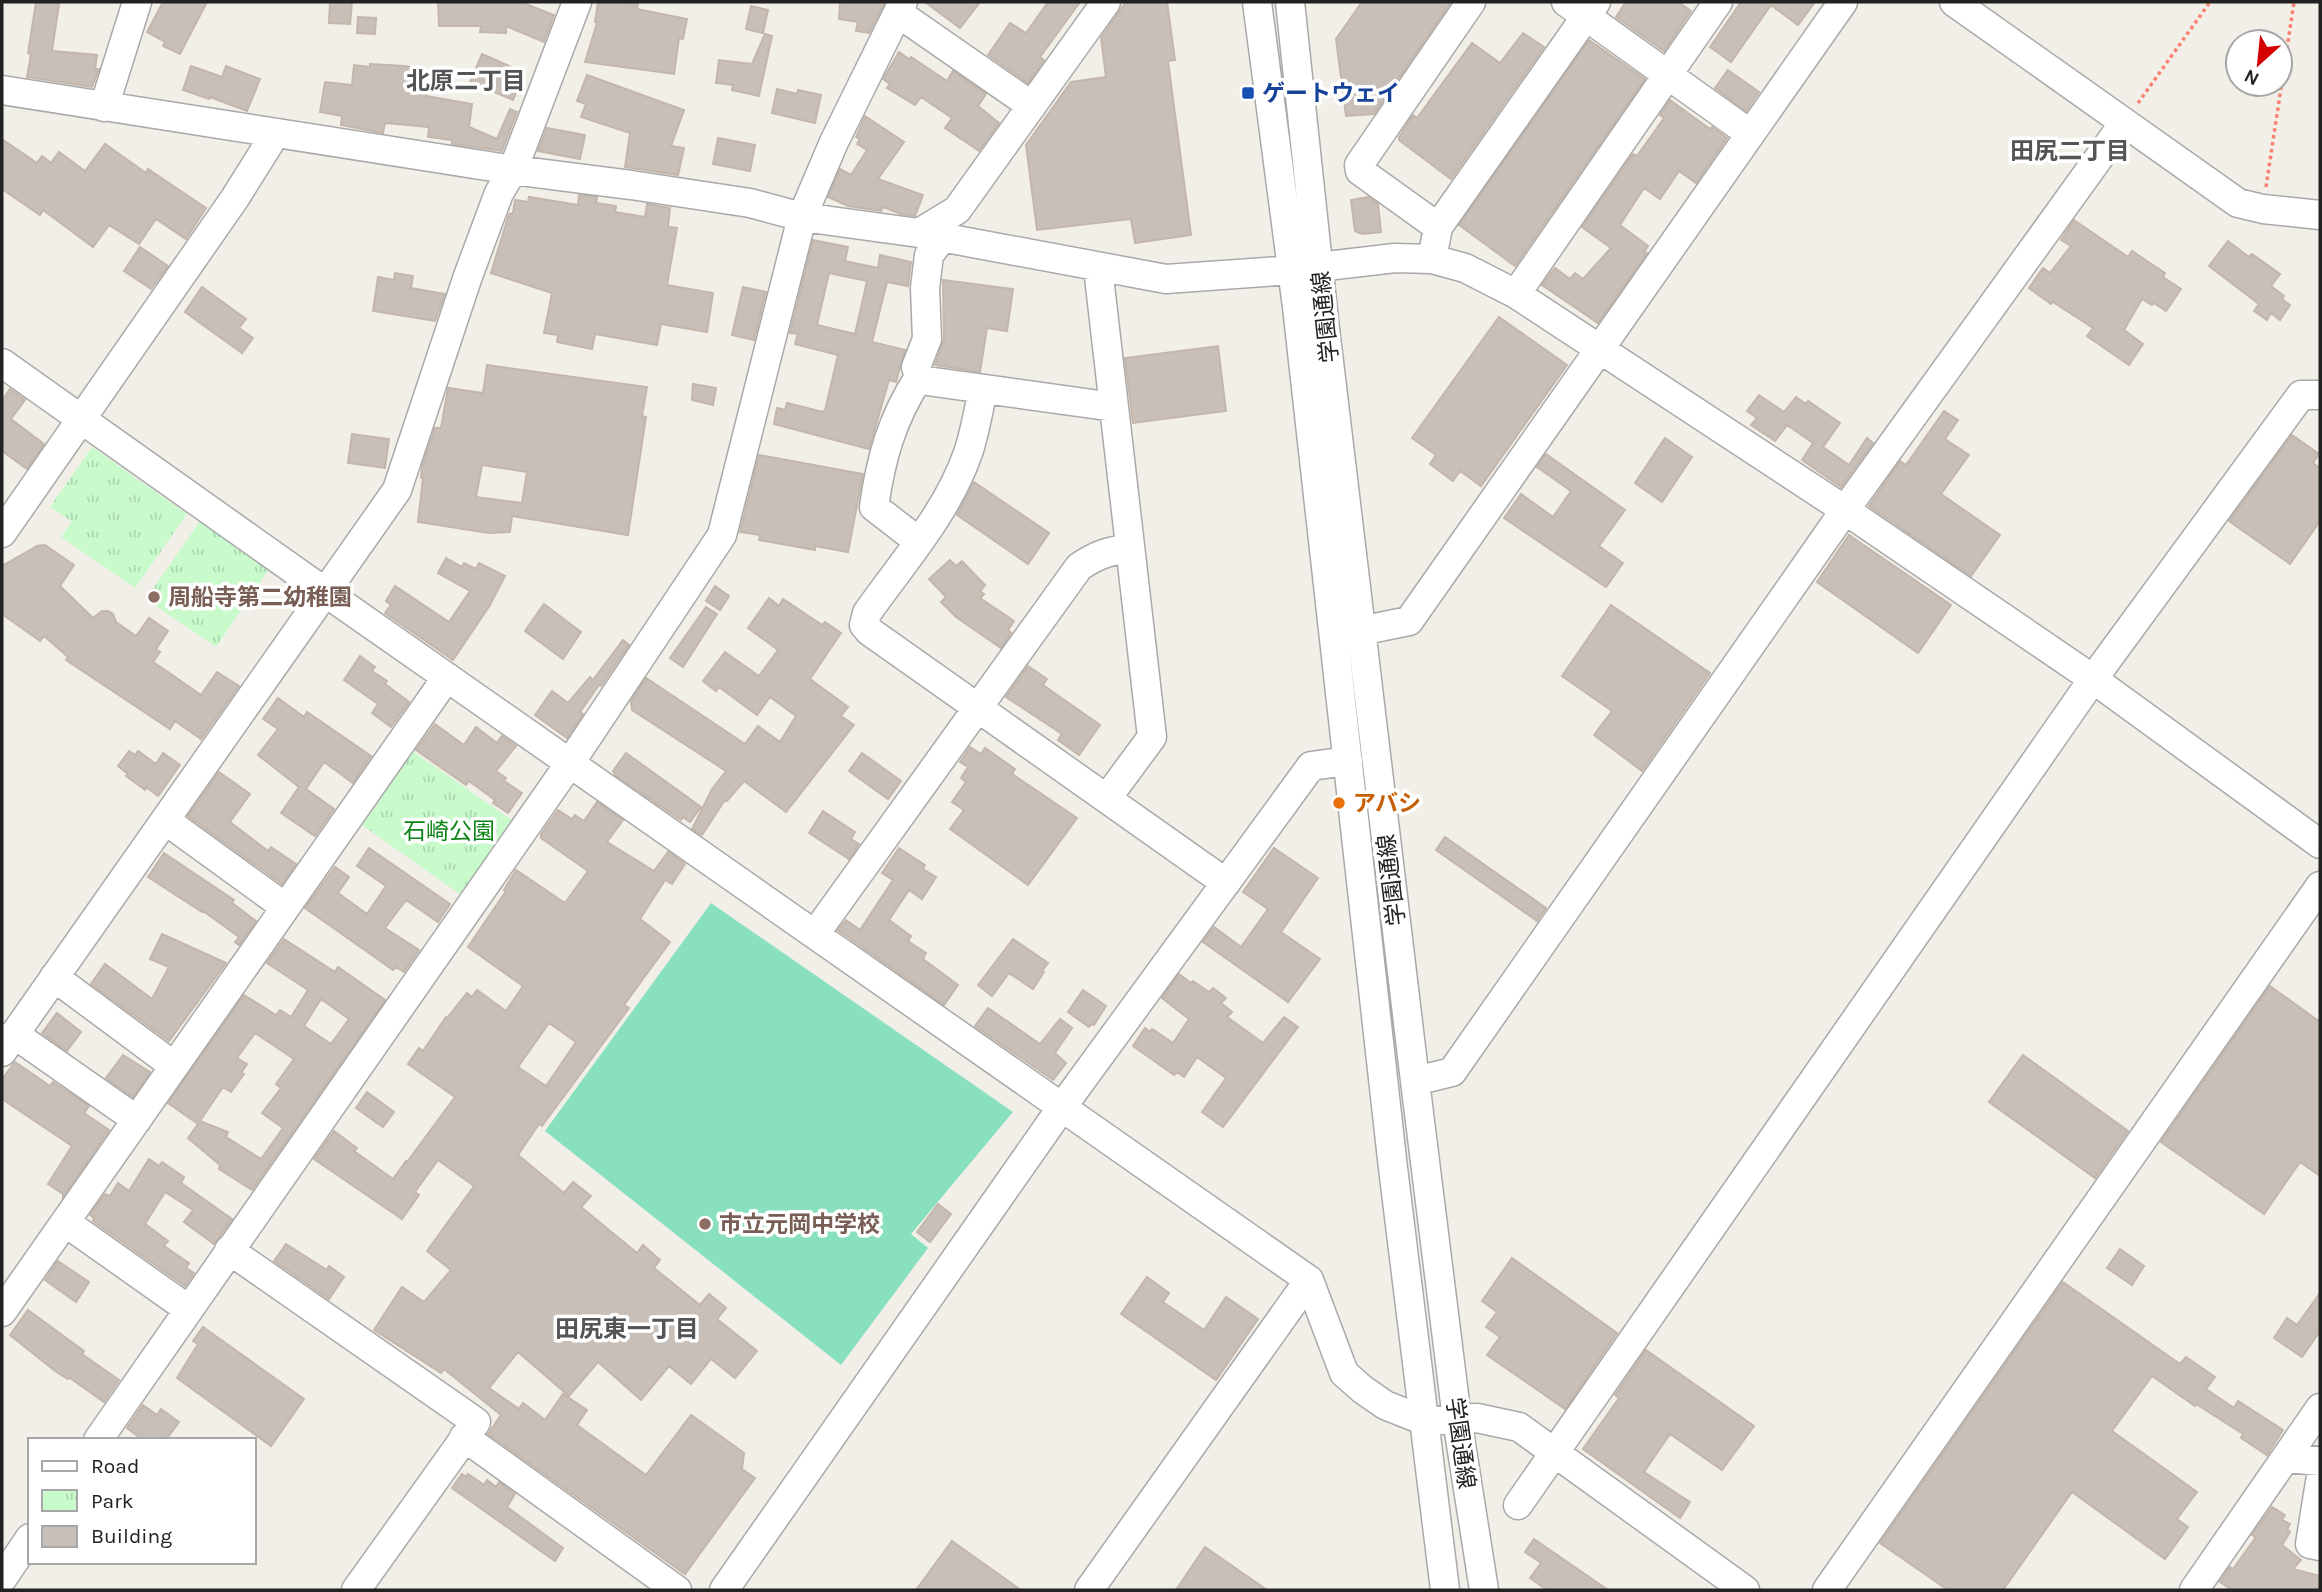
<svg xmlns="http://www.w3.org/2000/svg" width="2322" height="1592" font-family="Karla,'Noto Sans JP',sans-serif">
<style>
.park{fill:url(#park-tufts)}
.pitch{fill:#88e0be}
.building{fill:#c7bfb8;stroke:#c4b6ab;stroke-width:2;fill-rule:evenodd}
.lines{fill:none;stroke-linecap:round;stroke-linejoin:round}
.minor-casing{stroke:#a9a9a9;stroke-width:31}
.path{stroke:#fa8072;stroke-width:3.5;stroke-dasharray:3.5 3.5;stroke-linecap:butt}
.minor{stroke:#fff;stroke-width:28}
.transit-dot{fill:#1a4fb4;stroke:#fff;stroke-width:2.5}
.education-dot{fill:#8d6e63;stroke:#fff;stroke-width:2.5}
.food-dot{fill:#e8710a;stroke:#fff;stroke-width:2.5}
.labels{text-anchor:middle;stroke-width:7;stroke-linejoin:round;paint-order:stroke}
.transit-label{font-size:23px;font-weight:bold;fill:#164399;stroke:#fff;text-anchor:start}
.street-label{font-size:23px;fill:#222;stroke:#fff}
.education-label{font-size:23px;font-weight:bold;fill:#785e54;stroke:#fff;text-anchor:start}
.food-label{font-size:23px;font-weight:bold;fill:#c56008;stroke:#fff;text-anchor:start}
.park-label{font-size:23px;fill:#0c8416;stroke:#fff}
.neighbourhood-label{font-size:24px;font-weight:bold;fill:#555;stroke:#fff}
</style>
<defs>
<pattern id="park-tufts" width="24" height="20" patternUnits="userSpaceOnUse" patternTransform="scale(1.75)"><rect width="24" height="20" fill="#c8facc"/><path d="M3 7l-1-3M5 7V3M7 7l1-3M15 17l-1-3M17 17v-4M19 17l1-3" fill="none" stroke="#acd6af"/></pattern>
</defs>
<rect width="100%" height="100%" fill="#f2efe9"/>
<path class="park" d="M92,447L187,514L135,588L61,537L72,522L50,507Z
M200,521L269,569L216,647L146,599Z
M408,748L519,825L461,895L362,825L360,816Z"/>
<path class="pitch" d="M711,903L1013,1112L911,1234L928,1248L841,1365L545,1131Z"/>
<path class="building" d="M36,2L59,4L52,51L97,55L95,69H99L92,87L27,77L31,54L28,53Z
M163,2H207L180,54L163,46L165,42L147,32Z
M330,2H352L350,24L329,23Z
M438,2H521L554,15L544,42L506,26V33L480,32L481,26H439Z
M598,2L638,4L637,9L687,19L683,39L679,38L674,74L585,62L597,23L595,22Z
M840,2H885L869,33L856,31L858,22L839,19Z
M925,2H980L960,28Z
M1048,2H1080L1040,57L1044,60L1028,83L988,55L1010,23L1026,33Z
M1126,2H1167L1175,60L1168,61L1191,235L1135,243L1131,219L1037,230L1026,145L1071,82L1106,77L1101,38Z
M1362,2H1451L1374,114L1346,116L1336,39Z
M1626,2H1678L1691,11L1664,51L1616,17Z
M1741,2H1815L1798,25L1771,5L1731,62L1710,47Z
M751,6L768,10L763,33L746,29Z
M358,17L376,18L375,34L357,33Z
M1523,33L1544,47L1451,179L1399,140V137L1413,115L1417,118L1472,43L1500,63Z
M765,34L772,36L759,96L732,90L733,85L716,83L719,60L752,64Z
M1589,40L1645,79L1515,266L1459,225Z
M899,52L909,59L911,57L947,81L953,71L986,94L978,106L999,123L979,151L945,128L952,118L921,97L915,105L887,88L890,84L883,79Z
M482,54L525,73L513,100L470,82Z
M370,64L405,66L431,71L426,96L472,104L469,127L497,139L510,109L517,112L502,151L452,144V140L428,137L429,127L385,123L383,133L341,125L342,116L320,112L325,82L352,85L354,65L370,67Z
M191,66L222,77L226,66L260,79L247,111L210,97L209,99L183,90Z
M1728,70L1759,92L1746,111L1715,88Z
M587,75L684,110L671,146L684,148L678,175L625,167L630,133L581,117L586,104L577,101Z
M777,89L797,94L798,90L821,95L815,123L772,113Z
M1670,100L1710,129L1712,127L1727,138L1696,183L1679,171L1660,199L1644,188L1620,225L1648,246L1644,252L1647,253L1598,323L1542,285L1555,268L1570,279L1575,273L1583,279L1611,248L1582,227L1633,154L1637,156L1664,118L1660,115Z
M865,116L904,142L878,179L923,195L915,216L901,214L883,207L881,211L848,206L828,197L840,169L851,175L867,150L857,144L860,139L856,137Z
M547,128L585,135L580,159L538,151Z
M718,138L755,145L750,171L713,164Z
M2,139L37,163L42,156L51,163L59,152L85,171L105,144L146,173L148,169L206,208L186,239L156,219L139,244L109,225L93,247L43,210L40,215L2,189Z
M579,195L597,197L596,203L616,206L615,212L645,217L647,204L670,208L668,227L677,228L667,285L713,293L707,332L661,324L657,345L595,334L592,349L557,342L558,335L544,333L552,293L491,273L509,214L513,213L515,200L528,202L529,197L578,205Z
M1368,197L1378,204L1381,232L1362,234L1355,231L1351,200Z
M2074,220L2128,257L2132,251L2165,273L2163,277L2181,289L2166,311L2154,303L2152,305L2142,299L2124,330L2143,344L2129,365L2087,336L2093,328L2053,302L2051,304L2029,288L2043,268L2050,273L2071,246L2061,240Z
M813,240L848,247L845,261L878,268L880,255L911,262L908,286L887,282L872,342L905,350L896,382L889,380L869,449L774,424L777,408L785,410L787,403L823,412L825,410L838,355L795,344L798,334L790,333ZM829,273L867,281L855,334L817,325Z
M2228,241L2249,257L2252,254L2280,274L2271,286L2284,296L2282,299L2290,305L2280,320L2271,313L2267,320L2254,311L2259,304L2209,266Z
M140,247L168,266L151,289L124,271Z
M395,273L413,276L411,288L445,294L435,321L373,311L378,277L394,280Z
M943,280L1013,289L1007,331L987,328L980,372L935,365L944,339Z
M202,287L246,319L239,328L253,338L242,353L185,312Z
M743,287L766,292L754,340L732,335Z
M1499,317L1567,365L1481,486L1460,471L1453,481L1430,464L1436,455L1412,438Z
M1218,346L1226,411L1133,423L1125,358Z
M487,365L647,387L642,416L646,417L628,535L512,516L510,532L489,533L418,522L423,478H421L422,467L435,428H441L448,388L483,393ZM482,465L527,472L522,503L476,497Z
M693,384L716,388L713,405L692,400Z
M10,389L25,400L11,419L44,444L27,469L2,451V401Z
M1759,395L1784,412L1796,397L1806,404L1808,401L1840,423L1823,447L1849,465L1867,438L1873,443L1841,487L1802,460L1813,443L1787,425L1775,441L1751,425L1757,418L1747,411Z
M1944,411L1958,420L1945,439L1969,455L1941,494L2000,535L1971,576L1869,506L1900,461L1906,465Z
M352,434L389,439L385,468L348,463Z
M2292,435L2319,454L2313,463L2320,468V521L2290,564L2229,521Z
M1665,438L1692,457L1662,502L1635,483Z
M1546,454L1625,510L1599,546L1623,563L1606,587L1504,518L1521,494L1553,517L1571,491L1537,467Z
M759,455L863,474L848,552L815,546V550L759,540L760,535L740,532Z
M974,482L1049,533L1028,564L957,515Z
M1849,535L1951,605L1918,653L1817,582Z
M45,545L74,565L60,586L93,618L102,611H108L113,614L116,622L136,636L149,618L168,631L156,649L160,652L153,662L168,672L201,695L217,672L239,686L201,739L175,721L170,729L66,660L68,657L44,636L40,641L2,614V566L37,546Z
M446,558L462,567L464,563L476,569L479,563L505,576L490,605L453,660L385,613L391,605L386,601L395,586L449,622L470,591L438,573Z
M950,560L956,566L962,561L985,585L980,591L984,594L980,598L1014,621L1008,630L1011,633L1001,648L956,617L941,602L946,597L929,579Z
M715,586L729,596L720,610L706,601Z
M769,598L779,606L783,599L822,625L825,622L841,633L810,679L848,707L841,716L854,725L786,812L744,781L727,801L725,800L702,835L692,829L712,789L726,771L632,710L631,701L646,678L745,744L758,726L780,742L796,716L770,697L757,715L719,687L716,691L703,681L725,652L759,676L778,650L748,628Z
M544,604L581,632L563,659L525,631Z
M1611,605L1710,673L1642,771L1594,735L1612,711L1562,676Z
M706,607L717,614L683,667L670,658Z
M623,640L629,645L601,686L599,685L580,712L583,714L567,738L535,715L552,691L568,703L590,677L593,680Z
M360,656L375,667L372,671L387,681L385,684L409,702L391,727L372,713L378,704L344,680Z
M1028,666L1047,679L1043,685L1100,725L1079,755L1058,740L1062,734L1006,697Z
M278,698L304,717L307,712L371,756L353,783L324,762L306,789L334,809L315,836L281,813L299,787L258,755L278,729L263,719Z
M435,724L464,745L476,727L497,743L502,736L516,746L496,771L506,778L504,781L522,793L508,813L493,803L495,800L469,781L466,785L416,750Z
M970,747L981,754L985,748L1015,769L1012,774L1077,818L1028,885L950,829L964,810L952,802L966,782L961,778L968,767L960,762Z
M129,751L135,755L138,751L156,764L163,753L180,765L158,796L146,787L145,790L126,776L128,774L118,766Z
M626,753L701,807L690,822L683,817L681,820L615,775L613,771Z
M862,753L901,781L888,799L849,771Z
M219,772L250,794L230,822L268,851L271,847L296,864L282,884L188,816Z
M597,802L623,820L607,842L654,871L668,852L685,864L672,884L665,880L640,919L670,942L624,1005L629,1008L542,1126L539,1124L518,1155L564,1193L573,1182L591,1196L581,1207L637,1253L643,1245L660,1260L654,1268L700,1305L709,1294L726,1308L717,1319L757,1351L735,1378L711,1359L691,1384L669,1366L641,1400L598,1362L569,1396L518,1352L489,1388L519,1409L523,1403L545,1420L563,1394L587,1410L577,1425L646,1475L691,1415L744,1453L742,1469L755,1478L685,1574L488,1434L501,1415L444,1369L441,1373L374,1330L402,1287L424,1302L451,1270L427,1251L474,1186L438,1160L415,1192L419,1195L402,1219L314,1159L334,1131L357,1148L354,1151L393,1179L406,1161L407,1162L455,1097L408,1064L419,1048L423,1051L446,1017L447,1018L467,993L472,997L477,990L506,1011L523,986L468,947L506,891L504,890L516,870L565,903L588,871L541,838V834L558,810L572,819L575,815L584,821ZM549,1023L576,1042L546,1086L518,1067Z
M823,811L855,832L851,839L859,844L849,859L809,833Z
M1445,837L1546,908L1537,921L1436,850Z
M369,848L450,904L438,922L406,900L385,928L419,950L404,972L396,967L393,970L305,908L335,867L349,877L338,893L367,914L386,886L357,866Z
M899,848L925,865L923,869L936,877L922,899L909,890L889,920L911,936L908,941L926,953L923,959L958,985L944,1005L838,930L846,920L860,930L893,880L882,873Z
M1274,848L1318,878L1281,932L1320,959L1288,1002L1203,942L1214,927L1241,947L1268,909L1243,892Z
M164,853L234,900L232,903L256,921L239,945L235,942L239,937L203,911L202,912L148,877Z
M162,934L226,963L169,1041L91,984L105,964L152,999L169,967L150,959Z
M284,939L335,972L338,967L385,1000L252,1190L219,1169L220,1165L188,1138L198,1124L168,1103L244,995L276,1015L280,1010L291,1017L308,990L267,963ZM321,999L349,1019L331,1044L304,1026ZM255,1033L294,1059L276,1084L281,1088L262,1113L283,1128L261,1159L226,1137L228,1132L200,1121L223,1087L231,1092L244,1074L241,1073L247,1064L237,1058Z
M1013,939L1048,963L1042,971L1044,972L1033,989L1009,973L992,996L978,985Z
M1179,974L1191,983L1193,981L1209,992L1213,988L1226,998L1221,1003L1232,1012L1227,1017L1263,1043L1284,1017L1298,1027L1223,1127L1202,1112L1226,1078L1197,1057L1184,1077L1177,1072L1174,1075L1133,1046L1145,1028L1150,1032L1152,1029L1173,1043L1189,1019L1162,998Z
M2270,986L2320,1022V1176L2300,1162L2264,1214L2161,1142Z
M1083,990L1106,1006L1094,1025L1092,1024L1089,1027L1068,1012Z
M988,1008L1040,1044L1060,1019L1072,1028L1055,1053L1066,1063L1053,1080L975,1026Z
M57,1013L81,1032L67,1051L42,1033Z
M123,1055L150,1072L133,1097L106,1078Z
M2023,1055L2128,1131L2095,1178L1989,1102Z
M15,1062L50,1086L53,1082L89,1106L84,1113L109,1130L63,1197V1194L48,1184L72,1146L2,1099V1079Z
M367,1092L394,1112L383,1127L356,1108Z
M149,1159L159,1166L162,1162L184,1177L181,1183L232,1219L214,1244L184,1222L193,1210L165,1192L145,1224L168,1241L164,1246L189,1263L186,1268L194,1273L185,1286L93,1221L94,1218L90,1215L105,1194L110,1196L118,1183L129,1191Z
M938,1204L951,1214L930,1242L917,1232Z
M286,1244L327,1270L329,1266L344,1277L329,1299L274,1261Z
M2120,1249L2144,1266L2132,1285L2107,1268Z
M1512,1258L1617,1333L1565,1409L1487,1355L1500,1337L1486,1327L1497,1312L1482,1301Z
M58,1261L89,1282L76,1302L45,1280Z
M1147,1277L1169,1293L1163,1302L1204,1330L1226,1297L1258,1319L1216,1380L1121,1314Z
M2063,1282L2180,1364L2186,1357L2215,1377L2206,1389L2234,1408L2238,1401L2283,1430L2267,1455L2241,1438L2243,1434L2196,1404L2195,1406L2152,1376L2112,1431L2197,1492L2177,1519L2188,1527L2165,1559L2072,1492L2003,1590H1948L1880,1543Z
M2320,1293V1331L2302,1357L2274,1338L2287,1318L2297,1325Z
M28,1310L84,1351L82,1354L119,1380L104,1402L70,1378L68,1379L55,1371L10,1335Z
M203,1327L304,1399L271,1446L177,1378L198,1344L193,1341Z
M1646,1350L1754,1426L1722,1470L1670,1434L1644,1472L1690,1502L1680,1518L1583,1449L1619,1398L1615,1395Z
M143,1405L157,1415L161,1409L179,1422L166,1440H143L127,1428Z
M462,1474L466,1477L468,1474L484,1485L487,1480L496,1487L499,1482L515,1494L507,1507L563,1548L555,1561L452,1488Z
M2272,1507L2285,1515L2282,1520L2290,1524L2287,1529L2290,1532L2282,1545L2301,1560L2293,1569L2320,1576V1590H2232L2220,1582L2230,1567L2233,1569L2256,1537L2252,1535Z
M1534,1539L1608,1590H1547L1530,1578L1541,1563L1525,1552Z
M952,1541L1021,1590H916Z
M1205,1547L1267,1590H1176Z"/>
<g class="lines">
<g class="minor-casing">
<path id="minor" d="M1257,2L1297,307L1393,1168L1445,1590
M1290,2L1324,320L1415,1081L1457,1419L1484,1590
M1566,2L1749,133
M1954,2L2238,203L2263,209L2320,215
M898,13L1032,106
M2,90L513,170L631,185L750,203L802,217L919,233L957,210L1106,2
M104,107L137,2
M1438,227L1596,2
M919,233L1166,279L1292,270L1395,258L1432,259L1465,268L1516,294L1845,510L2093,679L2320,844
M942,238L929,255L925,288L927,339L916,367L919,377L927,381L1114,407
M1432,259L1438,227L1360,171L1359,165L1471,2
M1098,268L1152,737L1107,798
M1516,294L1718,2
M2,363L325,592L1309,1280L1344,1373L1362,1389L1385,1405L1425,1421L1477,1418L1519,1427L1745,1590
M983,390C978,411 975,433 968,453C947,513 903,562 867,613L864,625L869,631L1226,883
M2,533L235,198L270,142L272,133
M918,541L874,507C881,457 892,419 919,377
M1360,631L1409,621L1843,2
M165,820L285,907
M815,934L1079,567C1096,555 1109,551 1130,548
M54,977L174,1066
M14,1034L137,1120
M2,1052L397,490L468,276L499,193L513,170L577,2
M1415,1081L1452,1072L1845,510L2124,123
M65,1222L188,1309
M229,1250L476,1422L356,1590
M2,1312L447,677
M464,1437L677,1590
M98,1440L570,763L722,535L802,217L834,142L903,2
M2287,1458L2320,1461
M2320,1482L2310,1544L2320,1546
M1518,1505L2093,679L2301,395H2320
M2,1579L30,1538
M724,1590L1062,1107L1311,766L1348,761
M1089,1590L1309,1280
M1827,1590L2320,886
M2194,1590L2320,1408"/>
</g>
<path class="path" d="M2138,103L2210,2
M2266,187L2294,2"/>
<use href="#minor" class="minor"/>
</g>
<rect class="transit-dot" x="1241" y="86" width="14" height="14" rx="3.5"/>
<g class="education-dot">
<circle cx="154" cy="597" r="7"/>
<circle cx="705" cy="1224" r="7"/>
</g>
<circle class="food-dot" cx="1339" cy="803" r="7"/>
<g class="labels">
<g class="transit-label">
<text x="1262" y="101">ゲートウェイ</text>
</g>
<g class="street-label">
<text transform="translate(1325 317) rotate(-96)" y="8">学園通線</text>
<text transform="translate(1391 880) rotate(-97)" y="8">学園通線</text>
<text transform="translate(1461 1443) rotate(82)" y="8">学園通線</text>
</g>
<g class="education-label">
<text x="168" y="605">周船寺第二幼稚園</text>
<text x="719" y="1232">市立元岡中学校</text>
</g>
<g class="food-label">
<text x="1353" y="811">アバシ</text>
</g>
<g class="park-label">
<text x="449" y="839">石崎公園</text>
</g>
<g class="neighbourhood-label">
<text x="466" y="89">北原二丁目</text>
<text x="2070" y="159">田尻二丁目</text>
<text x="627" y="1337">田尻東一丁目</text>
</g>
</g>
<rect width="2322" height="1592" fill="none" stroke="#222222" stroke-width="7"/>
<rect x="28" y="1438" width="228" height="126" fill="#ffffff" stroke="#a7a7a7" stroke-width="2"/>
<rect x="42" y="1461" width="35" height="10" fill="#ffffff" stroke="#a7a7a7" stroke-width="2"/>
<text x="91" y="1473" font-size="21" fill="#222222">Road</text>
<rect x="42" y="1490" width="35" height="21" fill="url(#park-tufts)" stroke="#a7a7a7" stroke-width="2"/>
<text x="91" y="1508" font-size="21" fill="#222222">Park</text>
<rect x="42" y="1526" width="35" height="21" fill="#c7bfb8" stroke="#a7a7a7" stroke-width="2"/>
<text x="91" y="1543" font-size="21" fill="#222222">Building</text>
<g transform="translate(2259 63) rotate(207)"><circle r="33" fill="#ffffff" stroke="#a7a7a7" stroke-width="2"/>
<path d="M0-5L12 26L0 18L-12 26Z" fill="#d40000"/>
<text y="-10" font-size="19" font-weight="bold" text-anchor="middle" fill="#222222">N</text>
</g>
</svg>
